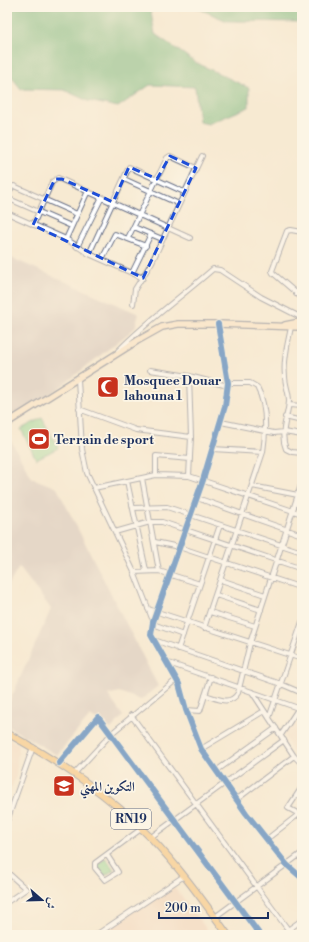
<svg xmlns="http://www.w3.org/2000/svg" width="309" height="942" font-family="'Libre Bodoni',Amiri,serif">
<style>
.built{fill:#f2d5bd}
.industrial{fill:#cfc1ba}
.green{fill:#8cd691;stroke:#548278}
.forest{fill:#71b77b;stroke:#46736c}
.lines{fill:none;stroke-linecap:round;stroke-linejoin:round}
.street-casing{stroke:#687087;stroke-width:6}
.secondary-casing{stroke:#687087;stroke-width:8}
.primary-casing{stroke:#687087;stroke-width:8}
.street{stroke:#fff;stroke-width:4}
.secondary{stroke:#fde5c5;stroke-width:5.5}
.primary{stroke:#f9bf6d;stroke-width:6}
.cycleway-casing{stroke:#fcf5e5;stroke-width:8}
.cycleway{stroke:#0057b8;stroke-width:6}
.marked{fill:none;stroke:#1d4ed8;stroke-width:3;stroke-dasharray:8 5;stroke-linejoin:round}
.labels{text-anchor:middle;stroke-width:3.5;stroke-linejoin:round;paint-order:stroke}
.shield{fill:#fcf5e5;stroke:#5e6a86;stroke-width:1}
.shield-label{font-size:12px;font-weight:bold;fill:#1b2f5e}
.poi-label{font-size:13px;font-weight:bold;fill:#1b2f5e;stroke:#fcf5e5;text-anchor:start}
</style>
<rect width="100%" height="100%" fill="#fcf5e5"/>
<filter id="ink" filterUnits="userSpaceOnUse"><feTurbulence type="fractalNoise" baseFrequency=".025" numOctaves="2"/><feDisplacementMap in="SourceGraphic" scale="8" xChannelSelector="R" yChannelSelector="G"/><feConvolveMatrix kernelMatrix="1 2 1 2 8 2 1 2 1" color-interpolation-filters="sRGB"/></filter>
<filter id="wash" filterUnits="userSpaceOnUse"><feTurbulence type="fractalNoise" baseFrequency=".012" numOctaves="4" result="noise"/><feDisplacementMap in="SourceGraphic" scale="16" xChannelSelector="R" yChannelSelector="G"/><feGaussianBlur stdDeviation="0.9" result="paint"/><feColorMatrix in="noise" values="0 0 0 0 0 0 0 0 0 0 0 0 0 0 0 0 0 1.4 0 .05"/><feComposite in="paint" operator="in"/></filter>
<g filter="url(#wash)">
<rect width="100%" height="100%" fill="#f7ead2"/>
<path class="built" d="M302,704V758L292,751L283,733Z
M7,738L19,744L16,775L7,801Z
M173,885L211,935H97Z"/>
<path class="industrial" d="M7,256L139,314L135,328L7,429Z
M7,434L32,478L57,488L158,686L141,700L119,692L108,695L123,716L111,729L90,716L57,755L7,726V707L51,609L19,567L7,588Z"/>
<path class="green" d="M42,418L58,448L36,459L21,429Z
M106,858L114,870L104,876L96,865Z"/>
<path class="forest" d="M10,7H150L155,34L195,62L249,88V107L208,124L199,122L195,87L150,85L118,107L88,101L64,90L21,89L7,71Z
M195,7H302V22L227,21Z"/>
</g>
<g filter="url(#ink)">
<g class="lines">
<g class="street-casing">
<path id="street" d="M7,123L9,127L7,128
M124,179L179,204
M7,197L12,187L14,186L77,214
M7,198L71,226
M7,213L66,239L89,254L129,167L184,192
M33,225L52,182L58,178L190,238
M134,227L162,239
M302,232L291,230L287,231L272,271L273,273L302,298
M128,238L167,158L170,156L196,168
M66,239L88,191
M77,247L102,197
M89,254L143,278
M102,259L115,234L146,246
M132,273L151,234
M296,294L302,287
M133,304L135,289L152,262L202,156
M218,324L228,383L225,406L203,480L153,622L151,635L179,684L186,710L201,749L246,813L287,865L302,878
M291,327C288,343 283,360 285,376C285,385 289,392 289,401C288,417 279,433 286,449L292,452L302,453
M118,351C147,321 181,297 213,269L220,270L261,297L302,318
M150,370L189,376L228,386
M78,379L82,449L87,473L134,572L153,621
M289,405L302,406
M79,409L136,430L191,437
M285,417L302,421
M221,422L274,433L284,432L302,435
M213,449L263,452
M156,475V456L190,459
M189,476L191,437L189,376
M142,478L159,571
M127,481L146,570
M252,486L298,495
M94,488L156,475L189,476L302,514
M197,498L302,535
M133,508L167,507L302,552
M115,532L150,522H162L302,569
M155,542L179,547L302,588
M134,572L159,571L200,584
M221,580L265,595
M216,595L261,610
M148,609L302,659
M210,612L255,626
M153,624L183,635
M204,628L263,452C266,432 267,405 257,387L250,383H228
M154,640L281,684L302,693
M178,649L220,525
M166,662L298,708
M252,692L294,756L302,764
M205,695C218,699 230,706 238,693L250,643L302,482
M186,710L200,711L211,677
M131,715L292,935
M269,718L302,622
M281,735L302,703
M201,749L264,711
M59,763L98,717L260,935
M216,771L276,728
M74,774L112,733L177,679
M236,800L294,756
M7,821L33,747
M151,837L284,740
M267,839L299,814L288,808L302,787
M107,855L118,872L105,880L95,868V863L141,829
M7,872L26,889L7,902
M215,917L302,853
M96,935L184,876
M281,935L302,920"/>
</g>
<g class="secondary-casing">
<path id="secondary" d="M285,325L300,322
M7,423L137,341L162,327L178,324H218L300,327"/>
</g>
<g class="primary-casing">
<path id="primary" d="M7,733C59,762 110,795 151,838C180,868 204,902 228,935"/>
</g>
<use href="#street" class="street"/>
<use href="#secondary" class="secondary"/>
<use href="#primary" class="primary"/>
<g class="cycleway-casing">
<path id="cycleway" d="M218,324L228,383L225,406L203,480L153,622L151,635L179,684L186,710L201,749L246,813L287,865L302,878
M59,763L98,717L260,935"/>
</g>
<use href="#cycleway" class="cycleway"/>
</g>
</g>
<path d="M0 0H309V942H0ZM170,156L196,168L143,278L33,225L55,179H62L113,202L129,167L157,179Z" fill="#f7ead2" fill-opacity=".55" fill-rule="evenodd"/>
<path class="marked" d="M170,156L196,168L143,278L33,225L55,179H62L113,202L129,167L157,179Z"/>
<defs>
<g id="mosque-square" transform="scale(1.15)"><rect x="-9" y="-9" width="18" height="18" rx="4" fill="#c8321e" stroke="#fcf5e5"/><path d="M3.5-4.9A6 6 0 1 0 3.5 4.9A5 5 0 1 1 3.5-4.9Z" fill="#fff"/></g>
<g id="stadium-square" transform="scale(1.15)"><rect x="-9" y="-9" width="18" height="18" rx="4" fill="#c8321e" stroke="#fcf5e5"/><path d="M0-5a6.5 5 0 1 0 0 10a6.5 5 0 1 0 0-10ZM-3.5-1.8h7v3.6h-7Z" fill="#fff"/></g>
<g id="university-square" transform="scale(1.15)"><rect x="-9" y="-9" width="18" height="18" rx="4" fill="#c8321e" stroke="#fcf5e5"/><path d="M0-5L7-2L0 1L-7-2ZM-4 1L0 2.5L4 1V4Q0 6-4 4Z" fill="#fff"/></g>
</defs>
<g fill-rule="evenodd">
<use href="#mosque-square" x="108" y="387"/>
<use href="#stadium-square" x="39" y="439"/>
<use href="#university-square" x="64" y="786"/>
</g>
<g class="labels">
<rect class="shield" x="111" y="809" width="40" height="20" rx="3"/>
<g class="shield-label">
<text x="131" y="823">RN19</text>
</g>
<g class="poi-label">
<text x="124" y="385">Mosquee Douar<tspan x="124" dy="15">lahouna 1</tspan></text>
<text x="54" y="444">Terrain de sport</text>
<text x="80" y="791">التكوين المهني</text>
</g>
</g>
<rect width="309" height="942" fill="none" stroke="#fcf5e5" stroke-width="24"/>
<g transform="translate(42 900) rotate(110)" stroke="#fcf5e5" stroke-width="3" paint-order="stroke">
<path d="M0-3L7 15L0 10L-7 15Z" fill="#1b2f5e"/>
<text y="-6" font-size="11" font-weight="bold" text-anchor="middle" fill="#1b2f5e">ش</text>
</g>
<path d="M159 912v6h109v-6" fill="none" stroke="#1b2f5e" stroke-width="2"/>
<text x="165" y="912" font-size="12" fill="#1b2f5e" stroke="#fcf5e5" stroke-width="3" paint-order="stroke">200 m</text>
</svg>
